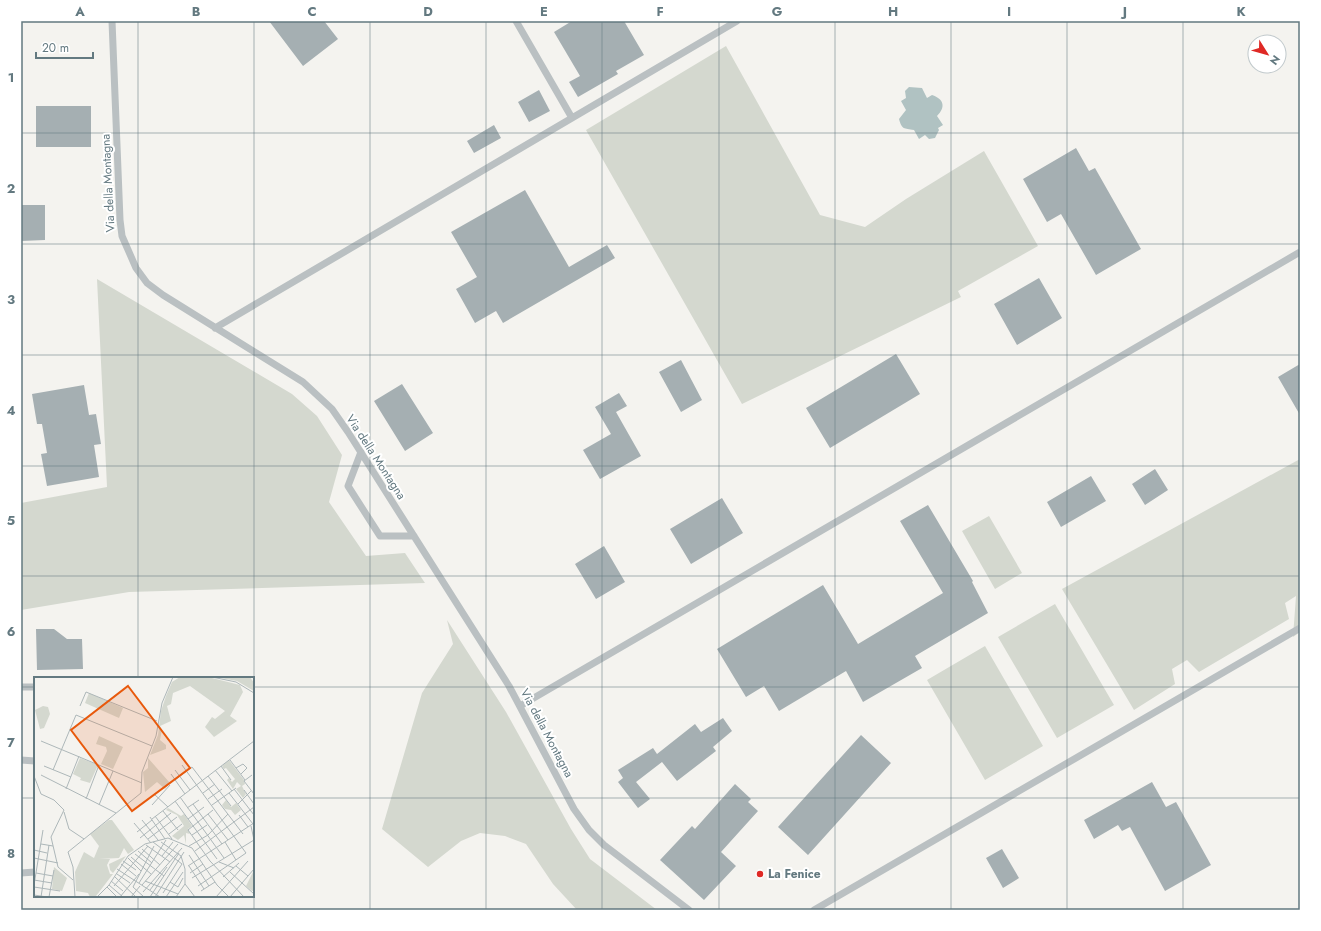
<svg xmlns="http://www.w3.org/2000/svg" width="1321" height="931" font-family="Jost,sans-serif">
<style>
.green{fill:#d4d8cf}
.water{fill:#b0c2c2}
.building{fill:#a5afb2}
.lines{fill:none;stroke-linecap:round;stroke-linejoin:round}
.minor{stroke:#bac0c2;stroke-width:7}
.grid{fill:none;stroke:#637980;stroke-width:1;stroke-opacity:0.55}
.poi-dot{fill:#df2925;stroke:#fff;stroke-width:1.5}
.labels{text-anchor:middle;stroke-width:4;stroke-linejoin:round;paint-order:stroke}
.street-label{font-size:12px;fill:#637980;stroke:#fff}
.poi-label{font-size:12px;font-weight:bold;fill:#637980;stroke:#fff;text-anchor:start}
.inset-road{fill:none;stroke:#adb7b9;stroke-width:1}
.view{fill:#e8590c;fill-opacity:0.15;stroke:#e8590c;stroke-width:2}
.inset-edge{fill:none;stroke:#637980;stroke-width:2}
.neatline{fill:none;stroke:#637980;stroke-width:1.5}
.grid-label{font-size:13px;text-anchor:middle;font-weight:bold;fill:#637980}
</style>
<rect width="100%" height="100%" fill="#f4f3ef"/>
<path class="green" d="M726,46L820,215L865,227L906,199L984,151L1038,246L958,291L961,297L742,404L586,130Z
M97,279L292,394L317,416L342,455L329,502L366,556L405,553L425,583L129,592L21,610V503L107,487Z
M1300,459V632L1293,637L1296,596L1285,603L1289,619L1199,672L1187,660L1172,669L1175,684L1134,710L1062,589Z
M989,516L1022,573L995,589L962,531Z
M1055,604L1114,705L1057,738L998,637Z
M447,620L506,712L571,829L590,859L657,910H577L553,884L526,844L505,836L480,833L461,841L428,867L382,829L422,693L453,644Z
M985,646L1043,746L985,780L927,680Z"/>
<path class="water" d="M909,87L922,88L927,98L932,95C944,99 946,107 937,116L943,125L938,128L939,130L935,138L929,139L925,135L919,139L914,130C904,128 902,130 899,119L906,110L901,101L906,98L905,91Z"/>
<path class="building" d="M269,21H324L338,39L303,66Z
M572,21H624L644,55L616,71L618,74L578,97L569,82L580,76L554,32Z
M539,90L550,111L529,122L518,102Z
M36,106H91V147H36Z
M494,125L501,138L474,153L467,141Z
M1076,148L1089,171L1095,168L1141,249L1096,275L1061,214L1047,222L1023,179Z
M525,190L569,267L607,245L615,258L503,323L496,311L475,323L456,289L477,277L451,232Z
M21,205H45V240L21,241Z
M1039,278L1062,318L1017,345L994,304Z
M896,354L920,394L830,448L806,408Z
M681,360L702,400L681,412L659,372Z
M1300,364V415L1278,377Z
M402,384L433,433L405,451L374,401Z
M84,385L89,415L96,414L101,444L94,445L99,477L47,486L41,454L47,453L42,424H37L32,394Z
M619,393L627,406L616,412L641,456L600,479L583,450L611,434L595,407Z
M1155,469L1168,490L1145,505L1132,484Z
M1091,476L1106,501L1061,527L1047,502Z
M722,498L743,533L691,564L670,529Z
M928,505L973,581L972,582L988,613L915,656L922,668L863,702L846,671L779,711L764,686L746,697L717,649L823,585L858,644L943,593L900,521Z
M604,546L625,582L596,599L575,564Z
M36,629H54L67,639H82L83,669L37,670Z
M723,718L732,731L713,747L716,751L677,781L662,762L636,782L650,799L638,808L618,782L623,778L618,770L653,748L657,754L695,724L701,732Z
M861,735L891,763L808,855L778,827Z
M1152,782L1166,807L1176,802L1211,865L1165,891L1130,827L1122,831L1118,825L1094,839L1084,820Z
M735,784L751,799L748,802L758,811L721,852L736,866L704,900L660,860L692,826L695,829Z
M1002,849L1019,878L1003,888L986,858Z"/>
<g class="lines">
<path class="minor" d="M112,21L120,220L122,236L136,268L147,283L163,295L303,382L332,409L348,432L509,686L574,809L589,830L604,845L689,910
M516,21L572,118
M215,328L737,21
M361,452L348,486L380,536H414
M21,687H35
M520,706L1300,252
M21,760L35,761
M21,873L35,872
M814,910L1300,628"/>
</g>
<path class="grid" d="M138,21V678M254,21V910M370,21V910M486,21V910M602,21V910M719,21V910M835,21V910M951,21V910M1067,21V910M1183,21V910M21,133H1300M21,244H1300M21,355H1300M21,466H1300M21,576H1300M21,687H35M253,687H1300M21,798H35M253,798H1300M138,896V910"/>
<circle class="poi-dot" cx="760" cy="874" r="4"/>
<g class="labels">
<g class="street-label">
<text transform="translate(108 183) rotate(-93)" y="4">Via della Montagna</text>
<text transform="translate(376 457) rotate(57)" y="4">Via della Montagna</text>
<text transform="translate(547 733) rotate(62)" y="4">Via della Montagna</text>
</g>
<g class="poi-label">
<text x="768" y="878">La Fenice</text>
</g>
</g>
<g transform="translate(34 677)">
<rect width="220" height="220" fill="#f4f3ef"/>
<path d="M146,0H174L206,8L209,15L196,39L203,44L180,60L171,50L178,40L181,42L191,34L156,9L139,16L137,27L133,29L137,44L126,49L128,53L126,63L132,68V72L116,78L124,58L127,34L132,19L138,5ZM181,0H216L220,6V14L203,4ZM55,16L89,31L85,41L51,26ZM9,29L14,30L16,37L10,51L6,52L1,33ZM65,59L89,70L79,92L67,87L73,74L72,70L62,67ZM46,81L64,88L56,106L46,103L47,101L39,97ZM114,81L136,106L131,112L123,105L111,115L109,95L114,91ZM195,83L210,103L211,107L208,109L212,117L209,121L202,112L207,109L203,105L199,112L193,103L195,101L198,105L201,102L192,91L190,92L188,89ZM192,123L197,130L202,126L207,133L201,138L197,133L191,132L188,128ZM134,131L147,139L150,137L158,149L154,152L156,157L152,156V167L150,158L144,163L138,159L150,149L143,138L132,133ZM75,143H78L100,173L94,177L90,171L85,181L65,182H76L73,188L76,197H79L62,219L56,220L54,216L42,214L41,195L50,175L60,181L65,169L56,157ZM92,179L79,196L76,193L75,187ZM20,190L33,201L28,214L18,212ZM220,193V214H218L212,209Z" fill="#d4d8cf"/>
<path class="inset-road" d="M178,0L202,5L220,16M46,29L52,15L123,44M7,64L108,106M196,83L211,103M148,88L212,176L164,209M10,89L37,100M187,89L197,103M202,91L209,87L213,91L207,97M19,93L42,38L118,69M141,93L156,113M181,93L198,114M137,97L151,117M7,98L82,136M218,98L210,104L220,117M0,99L7,117L20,123L30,133L17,160L24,190L39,203M174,99L197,129M141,103L158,90L209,157M32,112L45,79M200,112L220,138M210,113L220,127M169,116L181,107M195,116L219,147M120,117L134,130M146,120L190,181M52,122L65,88M174,122L188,112M141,124L183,182M159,127L188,167M204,127L217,114M65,128L79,94M118,128L136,108M178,128L202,111M153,131L165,123M179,133L154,153L176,184L210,220M129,134L144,153M30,135L35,152L50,162M174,137L194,163M205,138L214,150M121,139L138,162M116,140L131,162M118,142L220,64M154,142L170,130M108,143L124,163M100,146L117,166M217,149L220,163M103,155L118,143M135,157L148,147M158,158L173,148M106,161L137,136M114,162L143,140M119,165L148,187L129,216M127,165L147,179L151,192V207L142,220M191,165L202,183M7,167L19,169M112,168L136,185M155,169L174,158L194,137M108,172L126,188M0,173L13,176M104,174L118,186M161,174L220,130M101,177L130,199M155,178L175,209M128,179L139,165M97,180L117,197M0,181L24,186M94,181L107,194M89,184L102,193M185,185L200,191M87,187L102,199M154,189L220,146M155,189L170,212M202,189L214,199M83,192L126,220M196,195L220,217M2,196L19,199M156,196L169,187M83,197L96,206M81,200L102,220M189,200L205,186M158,201L220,163M0,203L18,206M77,204L89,214M111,204L144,217M136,205L144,210L149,201M105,206L132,163M151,207L161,220M0,208L9,153M75,208L89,220M108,208L144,167M80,209L114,169M0,210L26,214M73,210L83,220M116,213L133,190M167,214L181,205M109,215L148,171M0,218L13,220M7,220L15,168M15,220L20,193M41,220L39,190L34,175L107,116L108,95L122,59L128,26L139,0M63,220L75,208L94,179L111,167L134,161L158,171L183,208L195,220M86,220L105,197M97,220L106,209M110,220L99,210L120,169M116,220L145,176M121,220L150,175M132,220L149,195M182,220L214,184M196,220L220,192"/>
<path class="view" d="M94,9L156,91L98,134L37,53Z"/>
<rect width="220" height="220" class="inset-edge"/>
</g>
<rect width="1321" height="931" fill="none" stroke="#ffffff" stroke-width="44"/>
<g transform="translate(1267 54) rotate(127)"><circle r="19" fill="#ffffff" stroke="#c1c9cc"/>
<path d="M0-3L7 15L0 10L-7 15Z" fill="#df2925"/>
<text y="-6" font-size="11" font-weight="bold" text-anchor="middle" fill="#637980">N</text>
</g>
<path d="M36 52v6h57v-6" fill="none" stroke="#637980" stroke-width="2"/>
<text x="42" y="52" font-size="12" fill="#637980" stroke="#ffffff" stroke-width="3" paint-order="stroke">20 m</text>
<rect x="22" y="22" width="1277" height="887" class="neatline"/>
<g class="grid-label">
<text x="80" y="16">A</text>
<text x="196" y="16">B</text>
<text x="312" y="16">C</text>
<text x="428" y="16">D</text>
<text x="544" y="16">E</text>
<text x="660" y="16">F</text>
<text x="777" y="16">G</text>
<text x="893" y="16">H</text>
<text x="1009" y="16">I</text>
<text x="1125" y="16">J</text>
<text x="1241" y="16">K</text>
<text x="11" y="82">1</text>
<text x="11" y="193">2</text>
<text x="11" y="304">3</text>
<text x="11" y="415">4</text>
<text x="11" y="525">5</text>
<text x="11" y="636">6</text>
<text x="11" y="747">7</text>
<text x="11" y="858">8</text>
</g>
</svg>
